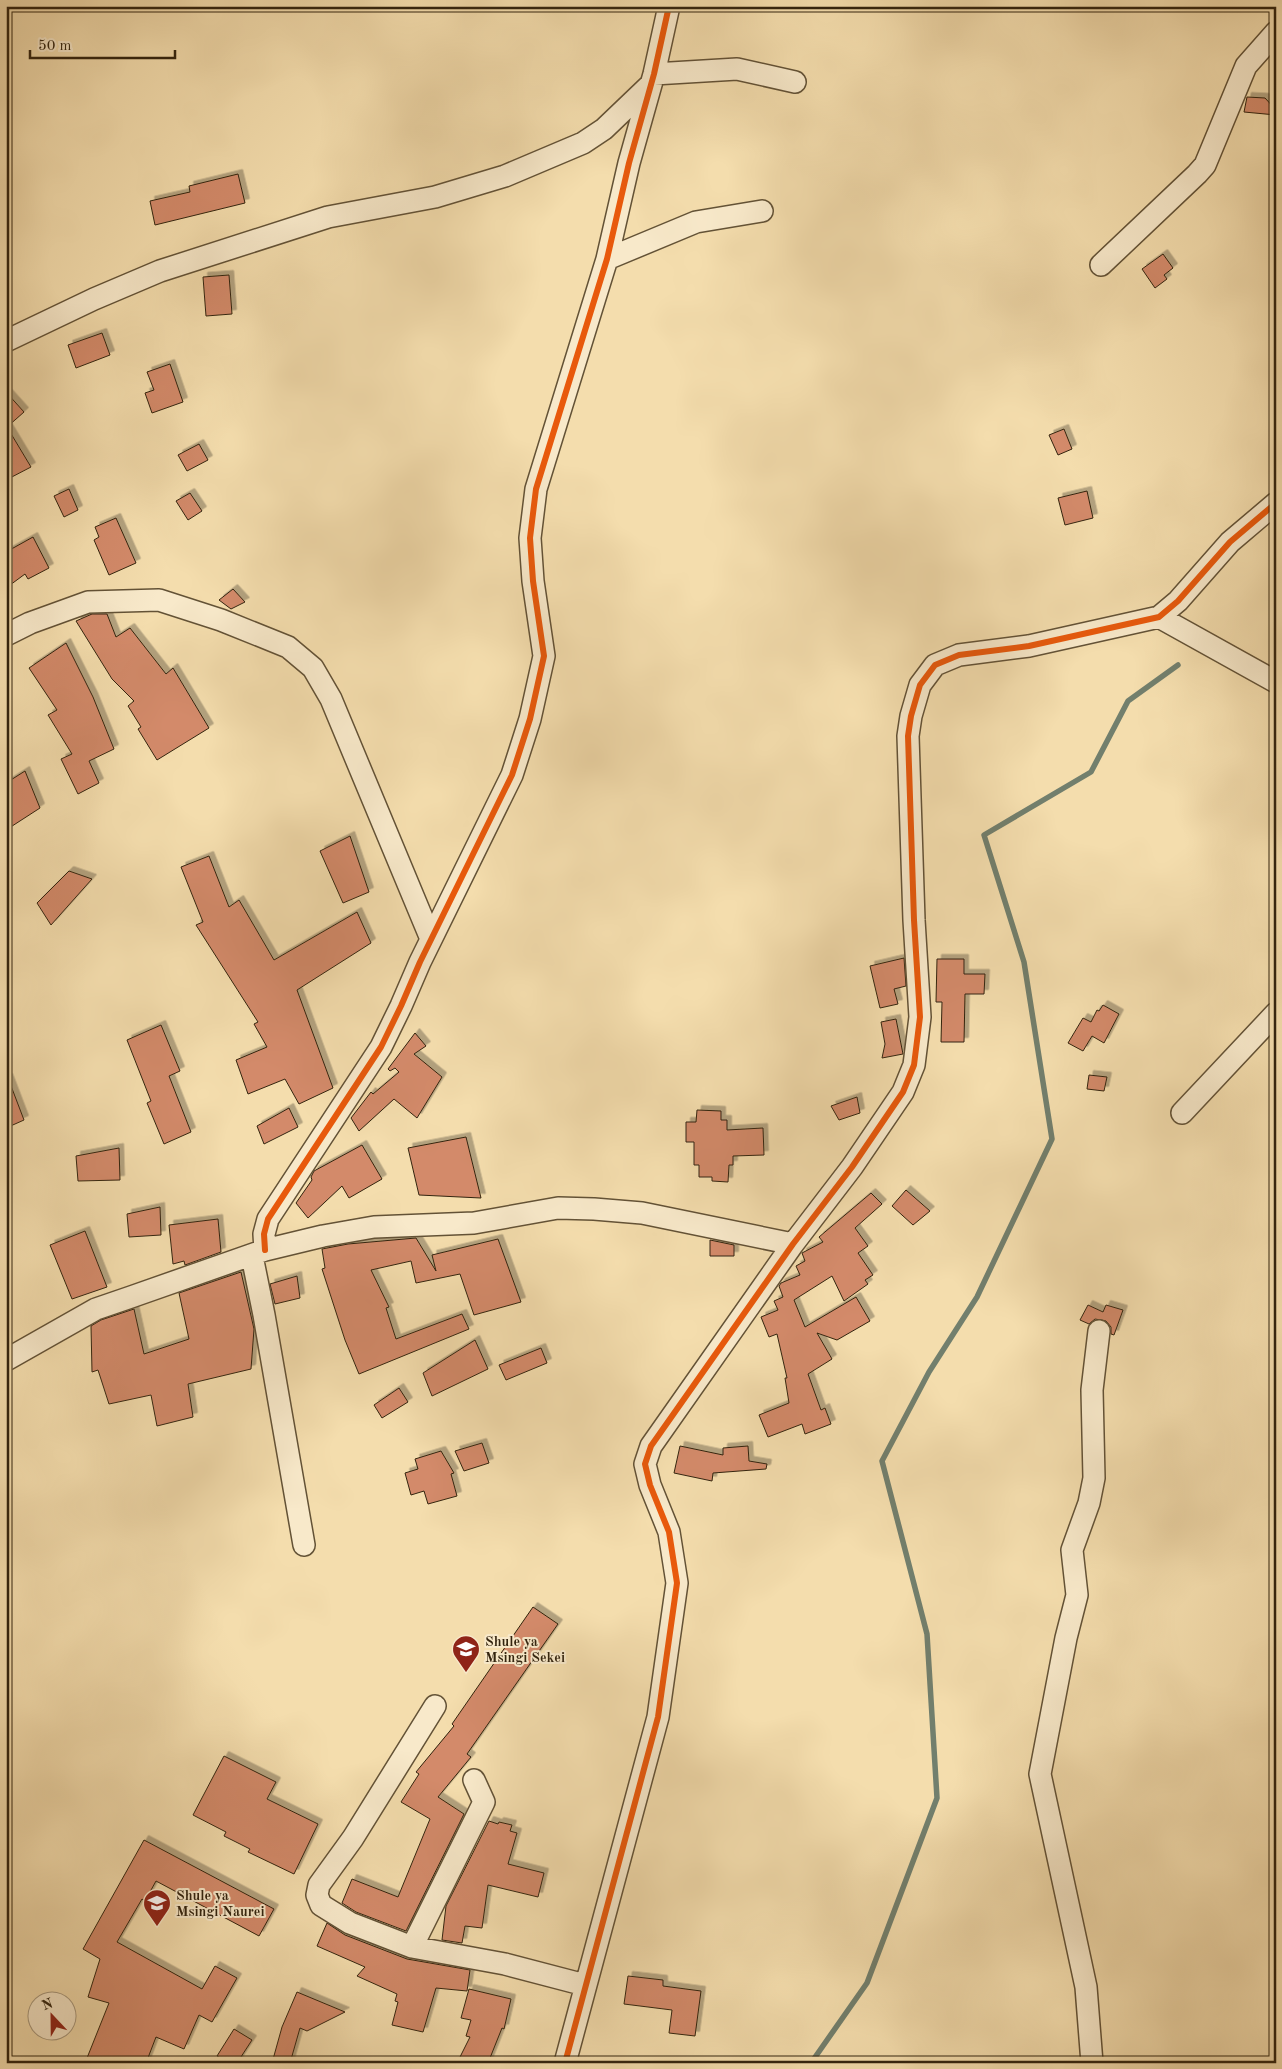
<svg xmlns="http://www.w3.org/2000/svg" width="1282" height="2069" font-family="'Old Standard TT',serif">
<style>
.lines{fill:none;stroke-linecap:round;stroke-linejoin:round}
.stream{stroke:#727f6d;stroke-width:5.5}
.building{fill:#d38a6a;stroke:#33240f;filter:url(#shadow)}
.minor-casing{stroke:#635236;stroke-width:24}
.minor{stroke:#f8e9ca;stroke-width:21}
.cycleway-casing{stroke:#f8e9ca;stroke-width:9}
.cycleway{stroke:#e8590c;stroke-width:6}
.labels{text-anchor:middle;stroke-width:4;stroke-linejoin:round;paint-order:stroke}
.poi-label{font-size:14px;font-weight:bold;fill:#33240f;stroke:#f8e9ca;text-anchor:start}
</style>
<defs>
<filter id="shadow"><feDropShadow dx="4.5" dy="-4.5" stdDeviation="0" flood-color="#0004"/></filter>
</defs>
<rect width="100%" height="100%" fill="#f4ddad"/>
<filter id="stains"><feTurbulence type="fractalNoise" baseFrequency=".004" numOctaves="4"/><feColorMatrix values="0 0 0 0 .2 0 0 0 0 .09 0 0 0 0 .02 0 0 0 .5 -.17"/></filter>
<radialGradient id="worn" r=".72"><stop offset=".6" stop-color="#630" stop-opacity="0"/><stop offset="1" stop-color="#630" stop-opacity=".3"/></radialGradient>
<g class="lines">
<path class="stream" d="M811,2063L867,1983L937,1798L927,1634L882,1461L929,1372L977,1297L1052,1139L1024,962L984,835L1091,772L1128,701L1178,665"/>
</g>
<path class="building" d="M1247,97L1265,98L1276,110V115L1244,112Z
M238,174L245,203L155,225L150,201L190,192L189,186Z
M1163,254L1173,268L1164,275L1167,279L1155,288L1142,269Z
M229,275L232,314L206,316L203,277Z
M102,333L110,355L76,368L68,345Z
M170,364L183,402L152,413L145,393L154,390L147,372Z
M6,392L24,412L7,427L31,467L6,480Z
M1064,429L1072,449L1058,455L1049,435Z
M199,444L208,460L187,471L178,455Z
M69,489L78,510L64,517L54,496Z
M1087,491L1093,518L1065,525L1058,498Z
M190,493L202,511L188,520L176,501Z
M116,518L136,563L109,575L94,540L99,537L95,527Z
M33,537L49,568L28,579L25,574L6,588V552Z
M233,589L245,602L231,609L219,600Z
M92,614H107L116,637L130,628L166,674L173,668L209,728L157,760L138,729L141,727L128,706L134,701L112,679L76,621Z
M66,643L93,697L114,749L89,761L99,783L78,794L61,759L72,754L48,715L57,710L29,668Z
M25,771L40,808L6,830V783Z
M350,836L369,892L343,903L320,851Z
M209,856L229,907L239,900L274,960L357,912L371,943L297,990L333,1088L299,1104L285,1079L248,1094L236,1060L267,1047L254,1024L258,1022L196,925L203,922L181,867Z
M69,871L92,879L51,925L37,903Z
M904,958L906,986L894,989L898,1004L880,1008L870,966Z
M937,959H964V974H985L984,994H965L964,1042H941L942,1002H936Z
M1103,1005L1119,1014L1104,1043L1092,1036L1083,1051L1068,1043L1083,1018L1091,1022L1097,1010L1099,1011Z
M896,1019L903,1054L882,1058L885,1044L881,1022Z
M161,1025L180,1071L169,1076L191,1132L164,1144L147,1103L151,1101L127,1040Z
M415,1033L426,1046L414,1054L442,1077L417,1118L394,1099L359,1131L351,1118L371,1092L373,1094L399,1072L395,1068L390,1071L388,1069Z
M1089,1075L1107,1077L1104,1091L1087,1089Z
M6,1078H8L24,1120L6,1128Z
M857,1097L860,1113L839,1120L831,1106Z
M289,1108L298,1127L264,1144L257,1126Z
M697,1110L721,1111V1120H727V1130L763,1128L764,1155L733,1156V1165H729L728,1182L712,1181V1177H699V1165H694V1142H686V1122H696Z
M466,1137L481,1198L419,1195L408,1148Z
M362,1145L382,1179L349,1198L342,1186L308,1218L296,1203L312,1180L311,1177L314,1171Z
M119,1148L120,1180L78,1181L76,1156Z
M906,1190L930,1211L913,1225L892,1206Z
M871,1193L882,1204L855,1228L868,1246L858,1253L873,1275L865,1280L868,1284L844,1301L832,1276L794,1300L805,1327L856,1297L870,1321L837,1340L817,1333L832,1359L808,1374L821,1410L825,1408L831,1424L805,1434L802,1424L768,1437L759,1415L789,1403L785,1378H787L777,1334L769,1337L761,1317L778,1310L774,1301L783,1297L779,1286L781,1283L800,1275L796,1266L805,1261L802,1253L823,1242L819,1237Z
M160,1207L161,1235L129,1237L127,1214Z
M218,1219L221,1252L185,1265L184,1261L173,1264L169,1225Z
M85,1231L107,1287L72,1299L50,1245Z
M416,1238L436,1271L432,1255L498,1239L521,1302L474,1315L460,1274L416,1283L411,1261L371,1270L389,1307L386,1308L396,1339L462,1314L469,1329L359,1374L345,1340L322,1269L325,1268L322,1249L348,1244Z
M710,1240L734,1245V1256H710Z
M241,1272L254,1329L251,1369L188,1384L193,1417L157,1426L151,1395L109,1404L98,1370L92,1372L91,1326L101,1320L134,1309L144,1354L189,1339L179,1293Z
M297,1276L300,1298L275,1304L270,1284Z
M1088,1305L1103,1312L1106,1305L1123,1310L1114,1335L1111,1334V1327L1106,1321L1095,1319L1089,1324L1080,1320Z
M475,1340L488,1369L432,1396L423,1373Z
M541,1348L547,1363L506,1380L499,1365Z
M399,1388L408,1402L382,1418L374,1405Z
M482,1443L489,1463L464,1471L455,1451Z
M680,1446L723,1455V1448L748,1446L749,1461L767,1464L766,1469L713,1473L712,1481L674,1473Z
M441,1451L454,1473L451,1474L457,1496L428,1504L424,1491L411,1495L405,1473L418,1469L415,1459Z
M533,1607L558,1624L467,1754L471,1757L438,1797L464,1814L406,1931L356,1912L342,1903L352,1879L398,1897L430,1819L401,1802L419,1774L416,1772L454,1726L452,1724Z
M224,1756L276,1782L267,1799L318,1824L294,1874L248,1852L250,1849L224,1836L226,1832L193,1815Z
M489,1821L498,1824L499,1822L512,1825L510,1831L517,1833L508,1864L544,1873L538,1897L488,1885L482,1928L465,1926L462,1943L442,1940L446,1906Z
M144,1840L274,1909L259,1936L156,1881L145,1901L142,1899L117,1942L202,1989L215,1966L237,1978L212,2022L199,2015L184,2049L156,2037L146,2063H85L109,2003L88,1997L100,1959L83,1949Z
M327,1923L345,1935L407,1959L470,1970L467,1991L436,1988L423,2032L392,2025L398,2002L395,2001L397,1994L357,1976L365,1967L317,1946Z
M628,1976L663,1980V1986L701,1991L695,2036L669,2033L672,2010L624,2004Z
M469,1989L511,1999L504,2029L502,2028L488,2063H457L470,2037L466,2036L471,2020L461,2018Z
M297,1992L345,2012L307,2031L300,2028L290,2063H272L282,2027Z
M234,2029L252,2040L237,2063H228L217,2056Z"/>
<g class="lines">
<g class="minor-casing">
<path id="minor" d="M654,74L737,69L795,82
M607,259L696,222L762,211
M1101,265L1197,174L1205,165L1246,66L1276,32
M6,341L94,299L160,271L328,217L435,197L505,176L583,143L604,129L650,85
M1159,617L1276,682
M6,635L30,623L88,602L159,600L221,620L288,647L313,668L331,699L431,939
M1182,1113L1276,1013
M265,1250L264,1234L268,1219L381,1047L401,1006L420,962L512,775L530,719L544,656L533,581L530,538L536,489L607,259L629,163L654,74L669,6
M252,1256L264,1315L304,1545
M6,1360L96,1309L131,1297L265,1250L323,1236L374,1227L474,1223L558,1208L594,1209L642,1213L793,1244
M435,1706L353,1838L319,1885L317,1895L321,1905L350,1923L412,1947L505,1964L585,1985
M412,1947L484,1802L474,1780
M565,2063L658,1717L677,1583L669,1532L650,1485L645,1464L651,1446L793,1244L852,1167L903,1092L914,1065L920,1017L914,920L908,736L911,716L920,685L935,665L959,655L1029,646L1159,617L1178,601L1230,542L1276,503
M1092,2063L1086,1987L1040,1774L1066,1638L1077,1595L1072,1550L1089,1503L1094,1478L1092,1390L1099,1331"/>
</g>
<use href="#minor" class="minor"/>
<g class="cycleway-casing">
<path id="cycleway" d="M265,1250L264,1234L268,1219L381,1047L401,1006L420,962L512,775L530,719L544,656L533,581L530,538L536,489L607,259L629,163L654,74L669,6
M565,2063L658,1717L677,1583L669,1532L650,1485L645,1464L651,1446L793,1244L852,1167L903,1092L914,1065L920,1017L914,920L908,736L911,716L920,685L935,665L959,655L1029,646L1159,617L1178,601L1230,542L1276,503"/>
</g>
<use href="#cycleway" class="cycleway"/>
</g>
<defs>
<g id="school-pin" transform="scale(1.4375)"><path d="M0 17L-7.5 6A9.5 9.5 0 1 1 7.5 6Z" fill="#8f2418" stroke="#f8e9ca"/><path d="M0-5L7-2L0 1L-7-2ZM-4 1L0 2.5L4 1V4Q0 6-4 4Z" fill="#fff"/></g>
</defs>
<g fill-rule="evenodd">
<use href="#school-pin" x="466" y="1649"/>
<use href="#school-pin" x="157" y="1903"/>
</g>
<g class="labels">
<g class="poi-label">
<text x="485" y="1646">Shule ya<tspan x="485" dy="16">Msingi Sekei</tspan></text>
<text x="176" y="1900">Shule ya<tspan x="176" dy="16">Msingi Naurei</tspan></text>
</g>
</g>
<rect width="1282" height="2069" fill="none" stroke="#f4ddad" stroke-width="25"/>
<rect x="8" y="8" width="1267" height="2054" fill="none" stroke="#33240f" stroke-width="2.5"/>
<rect x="12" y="12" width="1257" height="2044" fill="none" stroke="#33240f"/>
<g transform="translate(52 2016) rotate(338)"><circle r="24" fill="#f8e9ca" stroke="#a99a7f"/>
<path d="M0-4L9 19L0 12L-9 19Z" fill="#8f2418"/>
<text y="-8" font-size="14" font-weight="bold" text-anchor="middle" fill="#33240f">N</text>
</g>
<path d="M30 50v8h145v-8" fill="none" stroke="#33240f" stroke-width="2.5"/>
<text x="38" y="50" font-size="15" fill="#33240f" stroke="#f8e9ca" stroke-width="4" paint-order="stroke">50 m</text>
<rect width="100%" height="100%" filter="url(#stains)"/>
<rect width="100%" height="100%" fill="url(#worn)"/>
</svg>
